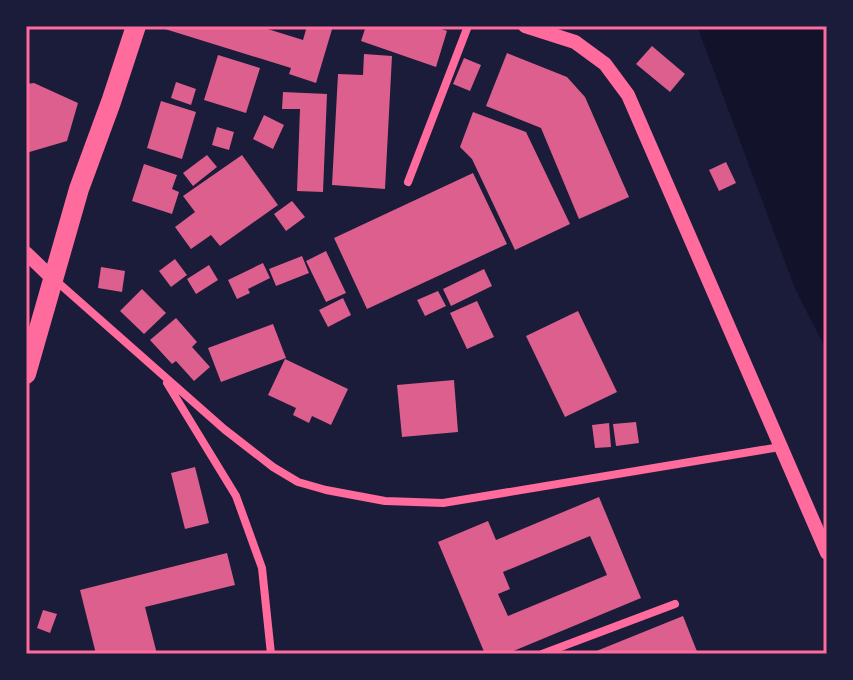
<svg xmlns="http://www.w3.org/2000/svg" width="853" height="680" font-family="'Nunito Sans',sans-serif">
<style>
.water{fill:#12122b}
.building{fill:#dd5f8e;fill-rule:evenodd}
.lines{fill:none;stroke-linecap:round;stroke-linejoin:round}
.minor{stroke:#ff6b9d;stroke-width:8}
.tertiary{stroke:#ff6b9d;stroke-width:14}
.trunk{stroke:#ff6b9d;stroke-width:20}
.neatline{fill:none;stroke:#ff6b9d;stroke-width:3}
</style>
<rect width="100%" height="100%" fill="#1b1b3a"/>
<path class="water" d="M697,26H827V351L796,291Z"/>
<path class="building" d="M166,26H258L303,40L307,26H333L316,83L289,74L291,68L165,29Z
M366,26H433L447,31L436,67L361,41Z
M652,46L685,74L670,92L636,64Z
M507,53L567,77L585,97L629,197L579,219L541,128L486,106Z
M364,54L392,56L385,189L332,185L338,74L363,75Z
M218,55L260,68L246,113L204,100Z
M464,58L481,65L470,91L453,84Z
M176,82L196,89L191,105L171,98Z
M34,83L78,103L67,141L26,153V84Z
M283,92L327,94L323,192L297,191L300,109H282Z
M161,101L196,112L182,159L147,148Z
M473,112L526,132L570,224L515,250L472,159L460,147Z
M264,115L284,125L273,149L253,139Z
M217,127L234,132L229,150L212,145Z
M207,155L217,167L193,186L183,173Z
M242,155L278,205L220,246L211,235L191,249L175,227L195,212L183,196Z
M726,162L736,183L719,191L709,170Z
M144,164L177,175L172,189L179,192L172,214L132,201Z
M473,173L507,244L367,309L334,238Z
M292,201L305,217L286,231L274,214Z
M326,251L346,293L326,302L306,261Z
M302,256L309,273L276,286L269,269Z
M175,259L187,275L171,287L159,271Z
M263,263L270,278L248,289L250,293L237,299L228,280Z
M209,265L218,280L196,294L187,279Z
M101,267L125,271L122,292L98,288Z
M484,269L492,286L451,306L443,289Z
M142,289L166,313L144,334L120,311Z
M438,291L446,306L425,316L417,300Z
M343,298L351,315L328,327L319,310Z
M477,301L494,337L467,349L450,313Z
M578,311L617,392L565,417L526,336Z
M176,318L197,342L192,347L210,367L194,381L176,361L172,364L150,340Z
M273,324L286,358L221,382L208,348Z
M285,359L348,389L331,425L312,416L309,423L293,415L296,408L268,395Z
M454,380L458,432L402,437L397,385Z
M636,422L639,443L616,446L613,424Z
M609,423L611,447L595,448L592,425Z
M195,467L209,523L185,529L171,473Z
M599,497L641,598L506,654H485L438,542L488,521L496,540ZM590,536L607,575L508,616L498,594L510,589L503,572Z
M227,553L235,585L145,607L157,654H96L80,590Z
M43,610L57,614L50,633L37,628Z
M683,616L698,654H589Z"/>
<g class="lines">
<path class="minor" d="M408,182L468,26
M54,279L224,429L273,467L298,482L326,490L385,501L443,503L780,447
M167,383L236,496L262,568L271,654
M542,654L675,604"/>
<path class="tertiary" d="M525,26L575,42L605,64L628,95L827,553
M26,253L53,279"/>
<path class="trunk" d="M26,374L79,189L111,102L136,26"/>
</g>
<rect width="853" height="680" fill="none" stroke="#1b1b3a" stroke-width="56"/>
<rect x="28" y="28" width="797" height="624" class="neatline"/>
</svg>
